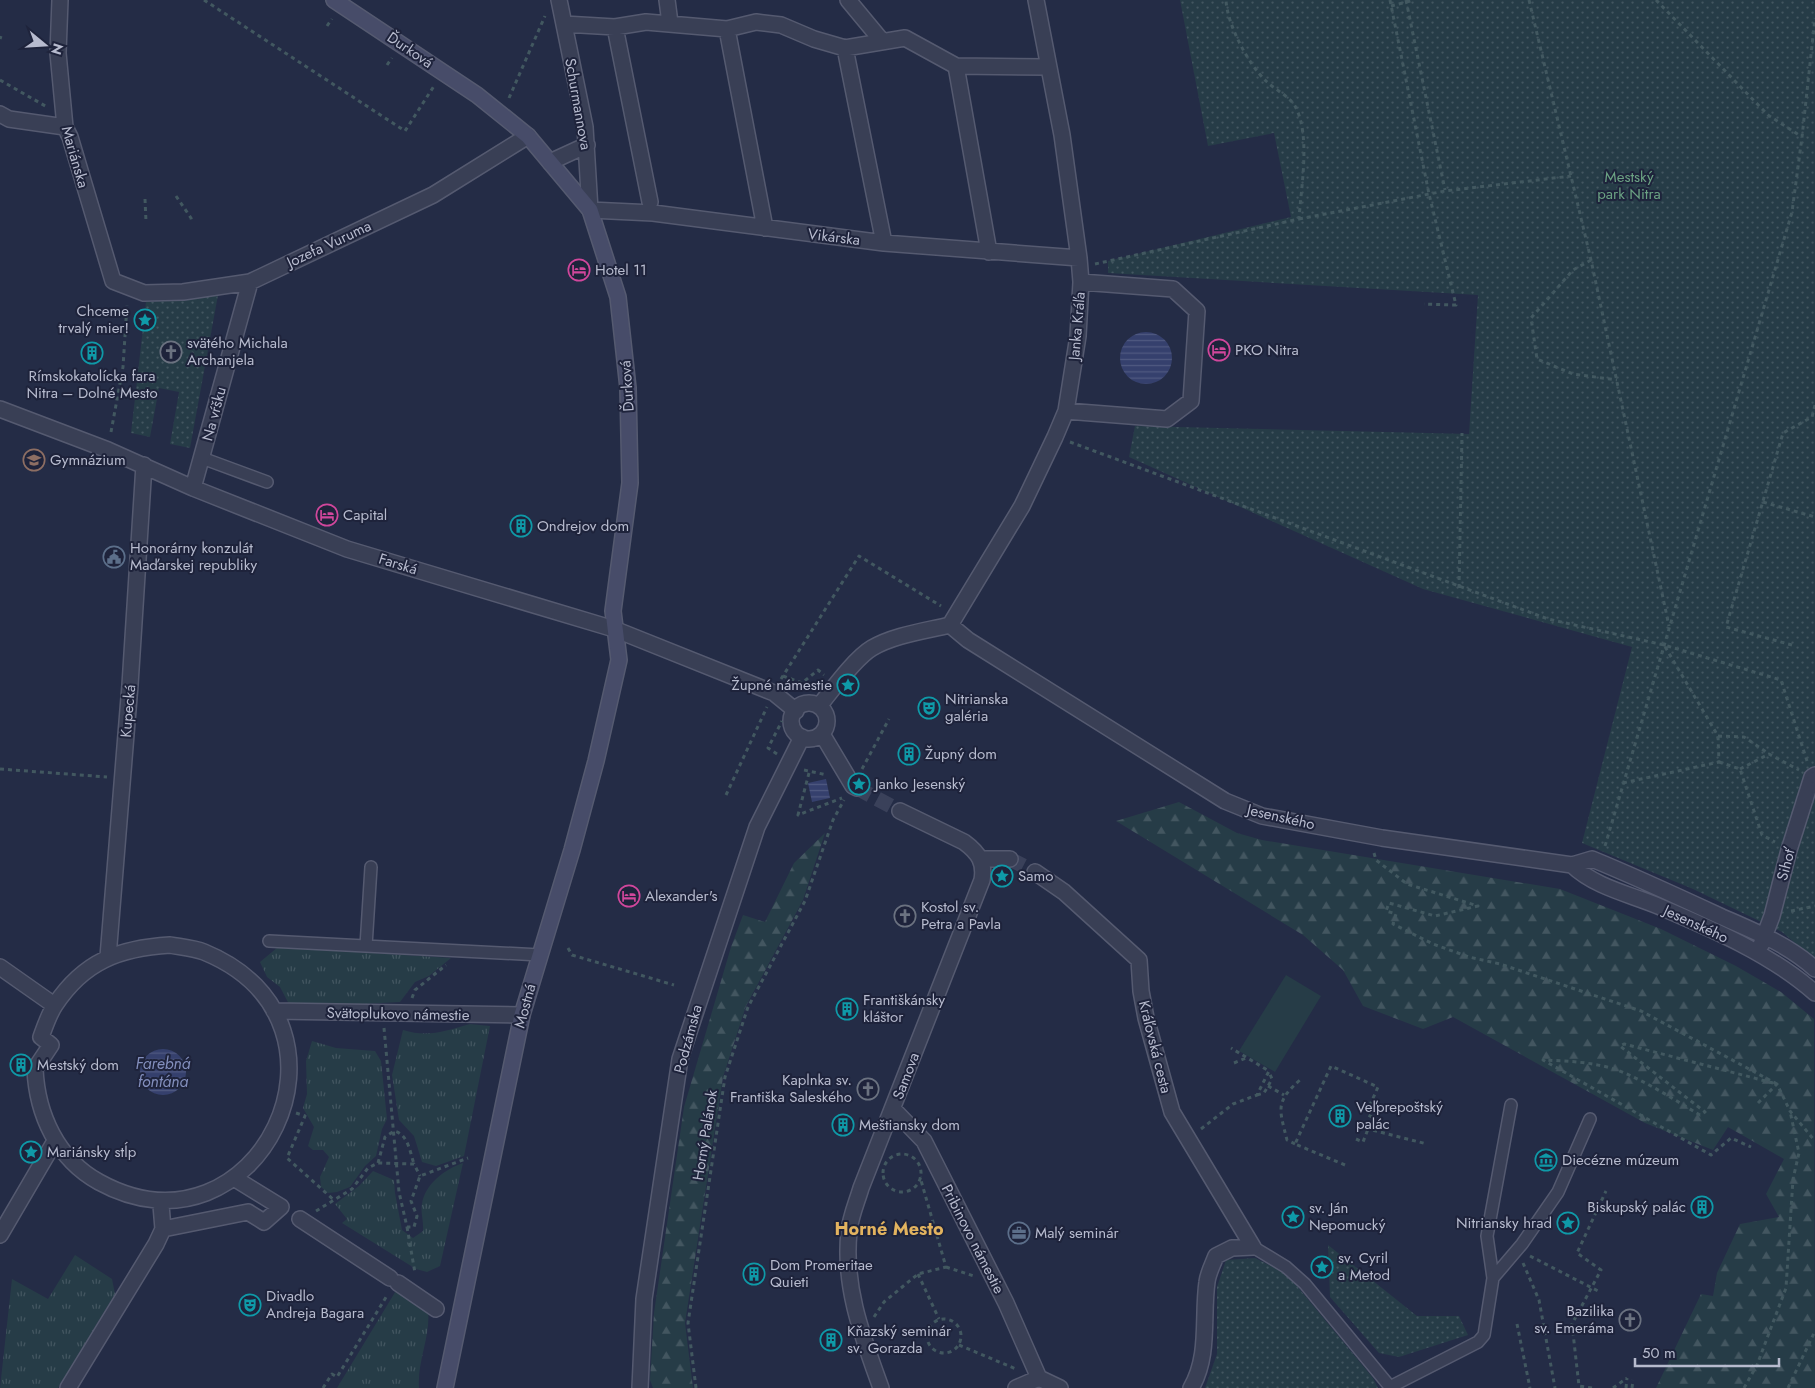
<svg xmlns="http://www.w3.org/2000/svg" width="1815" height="1388" font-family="Jost,sans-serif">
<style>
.grass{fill:url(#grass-tufts)}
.forest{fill:url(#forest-firs)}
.park{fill:url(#park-dots)}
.pitch{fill:#263c47}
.water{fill:url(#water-rules)}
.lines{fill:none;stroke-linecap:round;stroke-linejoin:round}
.street-tunnel{stroke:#3a415a;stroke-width:15;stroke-dasharray:15 8;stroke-linecap:butt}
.lane-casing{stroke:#555a70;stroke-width:14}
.street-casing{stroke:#555a70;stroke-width:18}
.secondary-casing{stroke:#555a70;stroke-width:18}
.path{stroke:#425860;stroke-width:3;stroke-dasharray:4 4;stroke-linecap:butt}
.lane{stroke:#393f55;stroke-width:11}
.street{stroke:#393f55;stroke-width:15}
.secondary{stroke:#474c69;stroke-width:15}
.labels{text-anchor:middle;stroke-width:4;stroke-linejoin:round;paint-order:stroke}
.street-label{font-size:15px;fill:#b7bbce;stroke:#1e233b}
.park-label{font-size:15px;fill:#6ba283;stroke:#1e233b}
.poi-label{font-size:15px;fill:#b7bbce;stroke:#1e233b;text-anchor:start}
.water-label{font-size:16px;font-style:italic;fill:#838fbd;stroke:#1e233b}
.quarter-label{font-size:18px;font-weight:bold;fill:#e2b35f;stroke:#1e233b}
</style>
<defs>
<pattern id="grass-tufts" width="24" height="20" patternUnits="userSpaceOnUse" patternTransform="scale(1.25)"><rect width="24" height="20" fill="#263c47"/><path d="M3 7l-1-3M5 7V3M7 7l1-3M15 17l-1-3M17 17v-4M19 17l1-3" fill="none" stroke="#435660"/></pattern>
<pattern id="forest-firs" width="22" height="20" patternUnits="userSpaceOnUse" patternTransform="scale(1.25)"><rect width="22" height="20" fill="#263c47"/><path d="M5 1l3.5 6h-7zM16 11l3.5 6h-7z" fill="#435660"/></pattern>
<pattern id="park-dots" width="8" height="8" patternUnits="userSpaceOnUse" patternTransform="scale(1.25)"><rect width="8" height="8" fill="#263c47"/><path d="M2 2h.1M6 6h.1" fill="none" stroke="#435660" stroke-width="1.8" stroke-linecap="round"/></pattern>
<pattern id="water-rules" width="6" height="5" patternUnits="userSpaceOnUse" patternTransform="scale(1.25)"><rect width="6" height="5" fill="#35406d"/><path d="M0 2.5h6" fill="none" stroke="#505a81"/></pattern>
</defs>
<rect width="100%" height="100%" fill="#242c46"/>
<path class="grass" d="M278,947L451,958L429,976L415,982L400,1002L291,1008L280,987L267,977L260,962Z
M470,1024L490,1026L464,1156L436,1166L422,1162L414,1136L399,1120L392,1075L403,1030C428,1038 445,1031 470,1024Z
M312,1041L336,1048L375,1051L381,1061L387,1119L382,1129L376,1156L365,1166L350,1187L337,1192L328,1193L321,1187L320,1177L329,1157L323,1150H313L308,1146L314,1127L303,1108L307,1094L306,1061Z
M463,1163L440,1266L427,1272L416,1269L342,1223L347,1219L335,1204L359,1186L373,1171L394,1180L395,1193L402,1230L413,1238L423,1231C424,1222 420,1210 422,1204C425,1184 445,1169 463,1163Z
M75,1255L112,1279L115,1294L58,1388H0L12,1279L48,1299Z
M397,1289L428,1310C431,1336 417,1361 419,1388H337Z"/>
<path class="forest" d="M1179,802L1237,833L1262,840L1560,889L1661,929L1736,966L1781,992L1814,1019L1815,1388H1656L1701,1294L1713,1296L1717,1273L1740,1224L1779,1217L1766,1194L1784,1159L1728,1127L1713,1150L1645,1123L1453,1017L1423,1029L1363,1006L1343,970L1303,935L1116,821Z
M825,833L803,900L746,1006L723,1077L685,1323L693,1388H653L650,1380L654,1313L684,1107L731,947L743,915L765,922L794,863Z"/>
<path class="park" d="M1180,0H1815V960L1782,932L1693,889L1582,843L1632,647L1423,589L1129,457L1135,426L1469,434L1478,295L1108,273V261L1291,217L1274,133L1208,146Z
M218,295L190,448L170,444L179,392L159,388L150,437L131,433L146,302Z
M1328,1245L1417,1316H1459L1468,1335L1399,1357L1379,1353L1330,1297Z
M1255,1258L1287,1274L1373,1378L1378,1388H1205L1217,1354V1287L1226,1260Z"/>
<path class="pitch" d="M1286,975L1321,996L1275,1072L1239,1051Z"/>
<path class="water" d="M1120 358a26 26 0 1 1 52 0a26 26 0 1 1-52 0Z
M826,779L830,798L812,802L808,783Z
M140 1072a23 23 0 1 1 46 0a23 23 0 1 1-46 0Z"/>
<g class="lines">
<path class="street-tunnel" d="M857,788L900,811
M1010,859L1035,872"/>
<g class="lane-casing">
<path id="lane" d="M202,458L267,482
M269,941L540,955
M366,946L371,867
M1253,1247L1286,1267L1305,1284L1391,1388
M1493,1278L1487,1236L1511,1105
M1390,1387L1478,1342L1484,1335L1493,1278L1522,1244L1558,1192L1590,1119"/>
</g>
<g class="street-casing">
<path id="street" d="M60,0L58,53L65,127L70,137L113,281L144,293L183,292L250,282L433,195L528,136
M559,0L585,127L590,210L653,213L884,243L1079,258
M667,0L670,23
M848,0L882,41
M564,24L615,27L646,22L727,29L756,22L781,25L814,39L845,48L905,38L956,66L1048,67
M615,27L650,202
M727,29L765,228
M845,48L884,243
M956,66L989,252
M0,114L9,119L65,127
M550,162L587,145
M0,409L108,450L193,488L347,549L614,629L774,693L796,711
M1066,411L1167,419L1191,401L1197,311L1173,289L1081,282
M193,488L250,282
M950,625L968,640L1225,801L1262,816L1382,838L1572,865L1592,859C1636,877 1679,897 1722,917C1754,931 1789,945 1815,969
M950,625L1022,506L1055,437L1066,411L1078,336L1081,282L1079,258L1062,135L1036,0
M791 721a18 18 0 1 1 36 0a18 18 0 1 1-36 0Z
M820,705C832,690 855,658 872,648C894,635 925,631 950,625
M822,734L853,786L857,788
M981,859H1010
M1572,865C1595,887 1629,894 1658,906C1712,929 1771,954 1815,993
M1035,872L1064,892L1139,960L1141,991L1146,1018L1172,1112L1253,1247L1232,1248L1216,1256C1213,1264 1208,1273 1207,1282C1202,1317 1210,1356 1191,1388
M170,945C181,947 194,948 204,952C377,1023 257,1269 99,1182C57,1159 37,1114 35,1069L51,1045L41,1037C45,1026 49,1014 55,1005C84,961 120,948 170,945Z
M1761,945L1772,916L1789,850L1812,777L1815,775
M108,957L130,685L144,465
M0,967L54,1005
M274,1011L522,1015
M893,1109L924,1141L1006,1303L1039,1378
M161,1205L163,1229
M300,1219L390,1278
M0,1235L55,1141
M398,1283L436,1309
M1039,1378L1060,1388
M68,1388L156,1244L163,1229L248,1212L264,1222L281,1207L234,1178
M640,1388L644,1299L680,1059L757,827L802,737
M881,1388C863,1338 843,1287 849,1232C850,1217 857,1202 861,1188L982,880C985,863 979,853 964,842L900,811
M1016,1388L1039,1378"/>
</g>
<g class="secondary-casing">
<path id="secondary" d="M334,0L477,95L528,136L590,210L618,297L628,388L630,483L613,611L619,660L596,761L572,850L522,1015L445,1388"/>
</g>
<path class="path" d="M204,0L405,131L434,86
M1390,0L1429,194L1456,305L1424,304
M1406,0L1445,190
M1529,0L1591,260L1669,626
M1656,0L1768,115L1802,137
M1391,6L1414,0
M327,26L332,19
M0,39L1,36
M387,65L392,58
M0,80L47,107
M509,98L545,16
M176,196L191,218L192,223
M145,199L146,222
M1299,219L1445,191L1571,176
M1591,260L1573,270L1531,318L1537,359L1573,374L1617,380
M1095,264L1299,219C1301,187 1311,135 1295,106C1289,96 1274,89 1266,81C1248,64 1227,24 1226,0
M111,432L123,367L127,305
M1070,442L1548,619L1664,645L1781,680L1807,761
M1763,502L1815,517
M1459,588L1462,433
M1792,645L1726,627L1783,433L1812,417L1815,405
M783,676L802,683L818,670L824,675
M781,679L859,556L941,606
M1718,736L1744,737L1769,754
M777,754L768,748L782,721
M1719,762L1740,769L1762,835L1775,842
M0,769L107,777
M862,769L889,719
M1740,769L1769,754L1799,770
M804,770L827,775
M809,773L798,815L842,798
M1623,783L1719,762L1718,736L1664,645
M726,795L767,707
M1605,846L1792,212L1802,137L1815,18
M1374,853L1376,860L1407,884L1478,906L1435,916L1389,903L1386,911L1396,914L1393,924L1433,944L1469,957L1500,964L1641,1011L1777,1084L1624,1044L1620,1046L1705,1112L1700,1115C1673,1099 1646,1081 1617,1070C1594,1062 1567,1061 1543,1060L1711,1155L1731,1138L1751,1147
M1791,911L1815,906
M568,948L572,955L674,985
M412,998L415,990L446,965
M384,1028L399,1192L407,1227H414L417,1216L411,1201L420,1176L468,1158
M1234,1063L1246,1058
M1268,1086L1284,1095
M1257,1095L1264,1093L1272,1079L1269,1072
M1758,1103L1777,1084L1790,1111L1815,1141
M296,1113L305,1116L287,1158L335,1201
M1201,1129L1233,1104L1257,1095L1269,1071L1231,1048
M1356,1139L1363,1142L1368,1129
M1295,1144L1287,1140C1279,1108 1275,1102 1301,1079
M883 1173a19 19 0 1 1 38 0a19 19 0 1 1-38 0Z
M378,1163L385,1137L394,1131C408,1134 410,1152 414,1164
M1345,1165L1295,1144L1331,1066L1378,1087L1366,1114L1374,1118L1368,1129L1427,1144
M316,1211L352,1189L368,1168L378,1163L414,1164L420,1176
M407,1227L415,1273
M1530,1256L1598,1291
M1523,1263L1539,1300L1555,1388
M946,1267L974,1276
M918,1274L939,1319
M874,1317L884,1302L918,1274L946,1267L920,1177
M927 1336a17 17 0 1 1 34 0a17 17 0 1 1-34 0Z
M1517,1324L1530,1388
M959,1345L1016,1369
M323,1388L332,1374L337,1377L388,1294
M696,1388L688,1323L725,1077L748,1007L805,901L833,820L844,800
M1592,1388L1579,1386L1572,1324L1601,1270L1577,1253L1606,1191
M1613,1388L1627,1378
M1626,1388L1627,1378
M1632,1388L1633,1380
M1744,1388L1757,1365L1786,1288L1793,1179L1799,1153L1790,1111
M1788,1388L1815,1331"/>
<use href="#lane" class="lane"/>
<use href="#street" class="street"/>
<use href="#secondary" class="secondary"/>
</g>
<defs>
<g id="hotel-ring" transform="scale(1.125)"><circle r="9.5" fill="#1e233b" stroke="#d1479c" stroke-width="1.5"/><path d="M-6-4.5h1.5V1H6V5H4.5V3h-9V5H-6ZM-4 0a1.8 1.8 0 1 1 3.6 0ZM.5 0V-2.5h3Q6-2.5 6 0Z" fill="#d1479c"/></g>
<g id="sight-ring" transform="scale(1.125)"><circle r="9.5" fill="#1e233b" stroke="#0f9aa8" stroke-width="1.5"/><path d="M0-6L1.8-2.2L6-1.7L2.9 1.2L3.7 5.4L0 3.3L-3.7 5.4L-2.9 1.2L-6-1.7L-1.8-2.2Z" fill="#0f9aa8"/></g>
<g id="church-ring" transform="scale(1.125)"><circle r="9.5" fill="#1e233b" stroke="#6b7280" stroke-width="1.5"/><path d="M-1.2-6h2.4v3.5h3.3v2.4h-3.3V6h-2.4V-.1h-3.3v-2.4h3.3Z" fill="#6b7280"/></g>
<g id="building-ring" transform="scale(1.125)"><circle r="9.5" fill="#1e233b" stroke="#0f9aa8" stroke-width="1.5"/><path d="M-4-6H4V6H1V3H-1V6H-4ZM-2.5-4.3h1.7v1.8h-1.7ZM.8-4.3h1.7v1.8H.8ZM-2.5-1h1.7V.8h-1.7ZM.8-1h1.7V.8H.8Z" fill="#0f9aa8"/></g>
<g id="school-ring" transform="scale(1.125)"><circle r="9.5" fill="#1e233b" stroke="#8d6e63" stroke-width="1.5"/><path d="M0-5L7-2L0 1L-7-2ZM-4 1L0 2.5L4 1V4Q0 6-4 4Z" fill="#8d6e63"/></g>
<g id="civic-ring" transform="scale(1.125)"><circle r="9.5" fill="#1e233b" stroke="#5c6f8a" stroke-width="1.5"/><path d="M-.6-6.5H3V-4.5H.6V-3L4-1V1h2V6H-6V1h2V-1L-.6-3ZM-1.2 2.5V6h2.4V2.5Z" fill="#5c6f8a"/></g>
<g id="theatre-ring" transform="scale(1.125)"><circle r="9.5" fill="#1e233b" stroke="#0f9aa8" stroke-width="1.5"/><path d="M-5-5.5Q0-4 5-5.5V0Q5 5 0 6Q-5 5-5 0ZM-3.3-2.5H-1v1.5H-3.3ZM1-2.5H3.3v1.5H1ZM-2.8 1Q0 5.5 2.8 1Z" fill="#0f9aa8"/></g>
<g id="museum-ring" transform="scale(1.125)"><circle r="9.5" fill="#1e233b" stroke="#0f9aa8" stroke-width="1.5"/><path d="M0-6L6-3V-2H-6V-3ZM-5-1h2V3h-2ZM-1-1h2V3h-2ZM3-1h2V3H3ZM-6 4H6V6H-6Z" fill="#0f9aa8"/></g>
<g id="office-ring" transform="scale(1.125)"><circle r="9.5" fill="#1e233b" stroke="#5c6f8a" stroke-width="1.5"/><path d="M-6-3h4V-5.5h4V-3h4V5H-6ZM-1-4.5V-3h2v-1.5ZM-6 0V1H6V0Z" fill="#5c6f8a"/></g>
</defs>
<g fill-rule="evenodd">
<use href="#hotel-ring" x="579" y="270"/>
<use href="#sight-ring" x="145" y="320"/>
<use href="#hotel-ring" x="1219" y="350"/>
<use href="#church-ring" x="171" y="352"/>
<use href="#building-ring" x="92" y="353"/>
<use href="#school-ring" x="34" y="460"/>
<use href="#hotel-ring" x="327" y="515"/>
<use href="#building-ring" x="521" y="526"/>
<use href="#civic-ring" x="114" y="557"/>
<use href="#sight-ring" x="848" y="685"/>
<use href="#theatre-ring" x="929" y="708"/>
<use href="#building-ring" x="909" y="754"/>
<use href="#sight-ring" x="859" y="784"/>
<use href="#sight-ring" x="1002" y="876"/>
<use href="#hotel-ring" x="629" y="896"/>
<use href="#church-ring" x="905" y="916"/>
<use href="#building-ring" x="847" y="1009"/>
<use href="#building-ring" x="21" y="1065"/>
<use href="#church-ring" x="868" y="1089"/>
<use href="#building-ring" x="1340" y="1116"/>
<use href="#building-ring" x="843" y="1125"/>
<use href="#sight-ring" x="31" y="1152"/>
<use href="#museum-ring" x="1546" y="1160"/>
<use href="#building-ring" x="1702" y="1207"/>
<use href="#sight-ring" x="1293" y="1217"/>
<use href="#sight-ring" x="1568" y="1223"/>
<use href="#office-ring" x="1019" y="1233"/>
<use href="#sight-ring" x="1322" y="1267"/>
<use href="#building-ring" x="754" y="1274"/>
<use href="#theatre-ring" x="250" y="1305"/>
<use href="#church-ring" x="1630" y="1320"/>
<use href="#building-ring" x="831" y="1340"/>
</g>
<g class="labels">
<g class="street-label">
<text transform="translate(410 50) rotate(34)" y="5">Ďurková</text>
<text transform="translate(578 104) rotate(80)" y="5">Schurmannova</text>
<text transform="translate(75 157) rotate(74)" y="5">Mariánska</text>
<text transform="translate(834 237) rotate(7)" y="5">Vikárska</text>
<text transform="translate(329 244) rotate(-25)" y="5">Jozefa Vuruma</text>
<text transform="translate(1077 326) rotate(-85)" y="5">Janka Kráľa</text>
<text transform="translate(627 386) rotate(-94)" y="5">Ďurková</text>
<text transform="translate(214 414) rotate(-75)" y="5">Na vŕšku</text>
<text transform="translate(398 564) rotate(17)" y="5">Farská</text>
<text transform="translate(128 711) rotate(-85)" y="5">Kupecká</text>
<text transform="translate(1281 817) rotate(13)" y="5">Jesenského</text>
<text transform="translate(1786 864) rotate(-75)" y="5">Sihoť</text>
<text transform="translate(1696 924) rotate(25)" y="5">Jesenského</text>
<text transform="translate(525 1006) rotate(-75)" y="5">Mostná</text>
<text transform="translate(398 1014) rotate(1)" y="5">Svätoplukovo námestie</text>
<text transform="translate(688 1039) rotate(-75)" y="5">Podzámska</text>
<text transform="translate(1155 1047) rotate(76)" y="5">Kráľovská cesta</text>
<text transform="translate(906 1076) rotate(-69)" y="5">Samova</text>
<text transform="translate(705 1135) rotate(-81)" y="5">Horný Palánok</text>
<text transform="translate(973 1239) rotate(63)" y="5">Pribinovo námestie</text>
</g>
<g class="park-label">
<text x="1629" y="182">Mestský<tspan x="1629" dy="17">park Nitra</tspan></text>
</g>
<g class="poi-label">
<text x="595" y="275">Hotel 11</text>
<text x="129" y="316" text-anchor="end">Chceme<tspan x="129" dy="17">trvalý mier!</tspan></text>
<text x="187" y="348">svätého Michala<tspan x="187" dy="17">Archanjela</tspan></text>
<text x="1235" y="355">PKO Nitra</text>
<text x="92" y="381" text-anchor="middle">Rímskokatolícka fara<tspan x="92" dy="17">Nitra – Dolné Mesto</tspan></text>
<text x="50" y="465">Gymnázium</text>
<text x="343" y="520">Capital</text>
<text x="537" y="531">Ondrejov dom</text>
<text x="130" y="553">Honorárny konzulát<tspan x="130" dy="17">Maďarskej republiky</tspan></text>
<text x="832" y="690" text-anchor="end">Župné námestie</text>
<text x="945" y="704">Nitrianska<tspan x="945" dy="17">galéria</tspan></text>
<text x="925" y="759">Župný dom</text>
<text x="875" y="789">Janko Jesenský</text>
<text x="1018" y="881">Samo</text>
<text x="645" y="901">Alexander's</text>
<text x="921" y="912">Kostol sv.<tspan x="921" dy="17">Petra a Pavla</tspan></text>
<text x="863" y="1005">Františkánsky<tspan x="863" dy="17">kláštor</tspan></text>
<text x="37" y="1070">Mestský dom</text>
<text x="852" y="1085" text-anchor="end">Kaplnka sv.<tspan x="852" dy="17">Františka Saleského</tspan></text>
<text x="1356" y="1112">Veľprepoštský<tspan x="1356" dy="17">palác</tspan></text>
<text x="859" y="1130">Meštiansky dom</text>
<text x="47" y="1157">Mariánsky stĺp</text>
<text x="1562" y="1165">Diecézne múzeum</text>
<text x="1686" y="1212" text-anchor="end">Biskupský palác</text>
<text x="1309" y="1213">sv. Ján<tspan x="1309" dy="17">Nepomucký</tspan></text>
<text x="1552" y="1228" text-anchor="end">Nitriansky hrad</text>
<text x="1035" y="1238">Malý seminár</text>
<text x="1338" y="1263">sv. Cyril<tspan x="1338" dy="17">a Metod</tspan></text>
<text x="770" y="1270">Dom Promeritae<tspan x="770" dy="17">Quieti</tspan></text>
<text x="266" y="1301">Divadlo<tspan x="266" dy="17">Andreja Bagara</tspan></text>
<text x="1614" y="1316" text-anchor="end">Bazilika<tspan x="1614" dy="17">sv. Emeráma</tspan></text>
<text x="847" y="1336">Kňazský seminár<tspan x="847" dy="17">sv. Gorazda</tspan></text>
</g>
<g class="water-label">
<text x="163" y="1069">Farebná<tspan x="163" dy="18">fontána</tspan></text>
</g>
<g class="quarter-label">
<text x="889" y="1235">Horné Mesto</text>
</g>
</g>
<g transform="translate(45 45) rotate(108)" stroke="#1e233b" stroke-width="4" paint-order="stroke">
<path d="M0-4L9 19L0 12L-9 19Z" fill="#b7bbce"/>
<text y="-8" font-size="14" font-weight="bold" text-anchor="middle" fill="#b7bbce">N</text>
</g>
<path d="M1635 1358v8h144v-8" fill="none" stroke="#b7bbce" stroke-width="2.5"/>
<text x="1642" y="1358" font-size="15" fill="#b7bbce" stroke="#1e233b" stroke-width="4" paint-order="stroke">50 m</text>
</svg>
